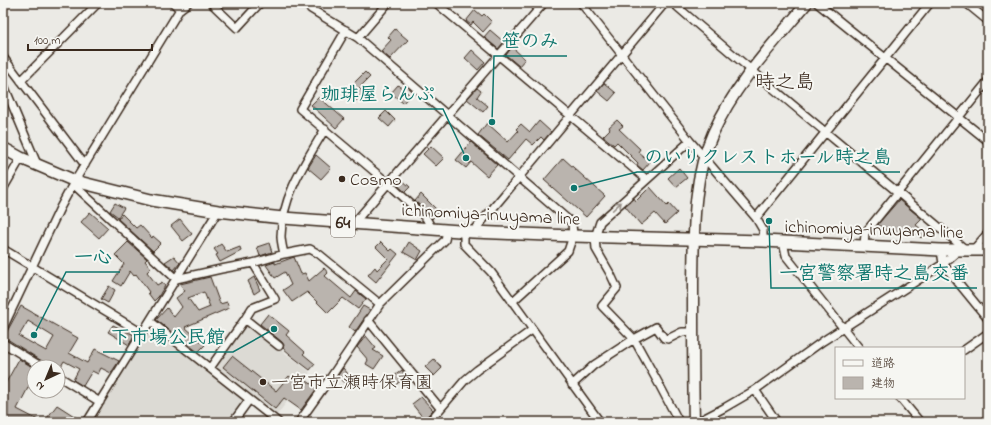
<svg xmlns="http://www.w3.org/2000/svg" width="991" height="425" font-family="'Indie Flower','Klee One',sans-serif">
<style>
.built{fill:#dcdad4}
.building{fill:#bab4ae;stroke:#3b2a1e;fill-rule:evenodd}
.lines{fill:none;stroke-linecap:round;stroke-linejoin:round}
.minor-casing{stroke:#3b2a1e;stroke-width:10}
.secondary-casing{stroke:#3b2a1e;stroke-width:13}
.primary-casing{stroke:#3b2a1e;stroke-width:14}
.minor{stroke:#f6f6f2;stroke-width:7}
.secondary{stroke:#f6f6f2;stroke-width:10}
.primary{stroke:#f6f6f2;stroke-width:11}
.oneway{stroke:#989088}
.poi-dot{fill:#3b2a1e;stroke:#f6f6f2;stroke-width:1.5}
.labels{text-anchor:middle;stroke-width:4;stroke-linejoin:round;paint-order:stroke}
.shield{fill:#f6f6f2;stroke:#73675e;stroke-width:1}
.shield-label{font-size:17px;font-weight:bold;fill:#3b2a1e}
.poi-label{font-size:18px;fill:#3b2a1e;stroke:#f6f6f2;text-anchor:start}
.street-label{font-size:18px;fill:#3b2a1e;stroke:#f6f6f2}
.quarter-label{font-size:20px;fill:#3b2a1e;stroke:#f6f6f2}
.leader{fill:none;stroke:#0f766e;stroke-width:1.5}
.callout-dot{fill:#0f766e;stroke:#f6f6f2;stroke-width:1.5}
.callout-label{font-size:19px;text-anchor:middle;font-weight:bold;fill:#0f766e;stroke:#f6f6f2;stroke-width:4;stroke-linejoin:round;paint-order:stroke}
</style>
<rect width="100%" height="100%" fill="#ebeae5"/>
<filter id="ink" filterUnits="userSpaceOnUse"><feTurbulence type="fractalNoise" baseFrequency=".025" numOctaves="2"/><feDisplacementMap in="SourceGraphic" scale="8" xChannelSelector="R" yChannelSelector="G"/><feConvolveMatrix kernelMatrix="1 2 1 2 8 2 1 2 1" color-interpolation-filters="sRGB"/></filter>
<g filter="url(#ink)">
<path class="built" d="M244,324L248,325L310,372L276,416L215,369L214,365Z
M150,329H154L249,400L233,422H91Z"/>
<path class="building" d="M475,10L482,16L484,14L492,22L483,32L473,22L471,25L466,21Z
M395,29L408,40L390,59L381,51L391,40L388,37Z
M490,30L504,42L498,49L484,37Z
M512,47L525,59L519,66L506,55Z
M472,50L485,62L478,70L465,58Z
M365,72L370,77L359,88L364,93L356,101L346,91Z
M604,83L616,93L609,101L597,91Z
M398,85L410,95L403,103L391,93Z
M477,88L481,91L477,97L488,106L483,112L467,99Z
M319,97L344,119L336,128L311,105Z
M386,111L395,120L389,127L379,118Z
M617,120L623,126L619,129L640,149L638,152L650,162L643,170L637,165L638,163L617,142L614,145L603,136L610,129L609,127Z
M539,121L551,132L544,140L541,137L533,145L526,139L508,160L478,135L487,123L508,142L518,131L516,129L521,124L530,132Z
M471,142L497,165L487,176L471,162L466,168L456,160Z
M431,146L444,158L436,166L423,154Z
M316,155L331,168L321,179L308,168Z
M563,158L605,196L586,217L544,180Z
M679,168L687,178L676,187L668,178Z
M400,178L410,187L405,192L395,183Z
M650,187L667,206L669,204L677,213L665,224L655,213L641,225L625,206L634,198L636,201Z
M421,194L439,212L432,219L429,214L415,201Z
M899,200L922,219L916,225L926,233L921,238L911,229L906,235L903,232L900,235L897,232L894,235L893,233L891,235L878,224Z
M115,203L124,208L118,217L110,211Z
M90,212L108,228L99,238L81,222Z
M122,214L136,228L140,225L152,238L153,236L161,243L153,251L118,219Z
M180,219L192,234L183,241L171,226Z
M128,242L147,259L145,261L151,268L147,272L157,285L162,282L165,286L161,292L159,296L154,301L148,293L149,292L136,274L134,276L130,271L121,286L113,281L124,264L115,255Z
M381,242L390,251L392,249L398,254L376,282L368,275L375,267L377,270L388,259L376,247Z
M409,242L422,251L417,260L403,252Z
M269,243L272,252L260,256L257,247Z
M221,244L227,252L240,247L241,251L220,262L216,255L218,254L214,249Z
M174,256L180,263L174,270L165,262Z
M294,257L301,274L305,273L309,281L324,268L328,273L325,276L351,298L356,291L366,299L358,309L343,298L328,313L307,292L292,302L283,290L291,285L285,272L275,278L266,265L275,262V264Z
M210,277L220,304L227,302L229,308L185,327L205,345L198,352L156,320L167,308L174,317L182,307L176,298L185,291L180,284ZM204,292L210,307L198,312L188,298Z
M254,277L260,290L254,294L248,281Z
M109,286L115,290L108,303L101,299Z
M21,306L78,338L69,353L87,363L95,349L119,361L111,373L101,368L98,374L92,371L83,386L73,380L79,369L64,361L59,370L58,367H47L45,363L4,337ZM28,321L54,337L46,351L19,336Z
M363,306L370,310L355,332L349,327Z
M268,314L289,331L286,335L305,352L303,354L315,364L310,370L289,354H290L283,348L284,345L282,342L260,324Z
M113,325L134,335L129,345L108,332Z
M366,336L376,348L373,350L383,356L374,369L366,364L368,360L357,347Z
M232,356L276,391L289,376L302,387L307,381L317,388L301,410L284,398L275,409L223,367Z
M19,359L34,368V378L29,386L17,409L42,422H3V388Z
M434,359L442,368L434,376L425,367Z
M343,368L355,382L348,387L338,375Z
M402,370L406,377L394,386L389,380Z
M421,397L433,410L424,419L412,404Z
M57,405L82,421V422H44Z"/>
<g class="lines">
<g class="minor-casing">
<path id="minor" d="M173,3L180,9
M211,3L237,28L260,3
M305,3L311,9L358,38L572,223L573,236L568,251L512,302
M436,3L646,179
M581,3L690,141L756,218L763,230V241
M673,3C769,87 869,167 966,250
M817,3L988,141
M966,3L988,21
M346,30L300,109L388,183L426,218L432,229
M358,38L388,3
M3,57L85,165
M21,81L98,3
M3,83L37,164
M73,184L176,279L221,269L253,263L284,254L310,249L319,254L380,304
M3,189L21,158
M756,218L930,3
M354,223L544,3
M464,231V244L491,272L600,422
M473,232L665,3
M783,242L786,256L859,348
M864,246L865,233L988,81
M3,249L142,333
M941,250L943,264L988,319
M973,250L988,233
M284,254C283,249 281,242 281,236C282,196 305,163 325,129
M245,319L279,346
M368,320L440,408
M150,321L278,422
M3,328L60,208L73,184L180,9L188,3
M3,343L42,367
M964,350L988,333
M210,368L245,319L252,308L275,299L253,263
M58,376L100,402
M572,385L594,365L634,339L656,327L664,338L668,339L682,332H693
M755,390L777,422
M900,398L920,422
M699,421L724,408L755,390L823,341L943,264L959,250
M87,422L218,211
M233,422L249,400
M299,422L331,377L380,304L445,240L447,231
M429,422L465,380L477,370L532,330
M679,422L660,386L634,339L602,306L617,288L611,275L596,249L595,237L600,222L690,141"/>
</g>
<g class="secondary-casing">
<path id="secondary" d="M694,422C693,375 693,329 693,282C694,233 692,179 713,133C735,84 773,44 807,3"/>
</g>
<g class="primary-casing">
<path id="primary" d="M3,148L21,158L75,181L151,200L218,211L283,218L473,232L573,236L763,241L941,250H988"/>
</g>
<use href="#minor" class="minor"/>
<use href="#secondary" class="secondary"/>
<use href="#primary" class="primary"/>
</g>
<defs><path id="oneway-shaft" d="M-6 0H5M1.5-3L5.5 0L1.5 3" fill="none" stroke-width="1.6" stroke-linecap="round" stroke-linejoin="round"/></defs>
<use class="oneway" href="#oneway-shaft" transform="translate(617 206) rotate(-43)"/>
</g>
<g class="poi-dot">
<circle cx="342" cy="179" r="4"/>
<circle cx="263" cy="382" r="4"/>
</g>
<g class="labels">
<rect class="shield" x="331" y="207" width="24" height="30" rx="3"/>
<g class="shield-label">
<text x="343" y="228">64</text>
</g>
<g class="poi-label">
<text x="350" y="185">Cosmo</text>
<text x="271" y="388">一宮市立瀬時保育園</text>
</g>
<g class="street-label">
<text transform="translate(491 214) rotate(3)" y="6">ichinomiya-inuyama line</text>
<text transform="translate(874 229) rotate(2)" y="6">ichinomiya-inuyama line</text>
</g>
<g class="quarter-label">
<text x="785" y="88">時之島</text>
</g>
</g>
<path class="leader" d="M492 122L494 56H567M466 158L443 109H313M574 188L637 172H900M34 335L66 272H120M769 221L771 288H977M274 329L233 352H103"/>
<g class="callout-dot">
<circle cx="492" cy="122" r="4"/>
<circle cx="466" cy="158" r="4"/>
<circle cx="574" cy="188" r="4"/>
<circle cx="34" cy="335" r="4"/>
<circle cx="769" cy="221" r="4"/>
<circle cx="274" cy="329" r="4"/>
</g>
<g class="callout-label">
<text x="530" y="47">笹のみ</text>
<text x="378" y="100">珈琲屋らんぷ</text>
<text x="768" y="163">のいりクレストホール時之島</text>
<text x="93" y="263">一心</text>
<text x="874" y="279">一宮警察署時之島交番</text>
<text x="168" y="343">下市場公民館</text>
</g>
<rect width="991" height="425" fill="none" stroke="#f6f6f2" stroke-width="16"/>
<rect x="8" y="8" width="975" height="409" fill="none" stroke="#3b2a1e" stroke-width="1.5" filter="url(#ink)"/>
<rect x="835" y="347" width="130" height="52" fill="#f6f6f2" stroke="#aba49d"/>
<rect x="843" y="360" width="20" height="6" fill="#f6f6f2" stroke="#aba49d"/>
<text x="871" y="367" font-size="12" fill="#3b2a1e">道路</text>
<rect x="843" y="377" width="20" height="12" fill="#bab4ae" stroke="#aba49d"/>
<text x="871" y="387" font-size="12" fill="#3b2a1e">建物</text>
<g transform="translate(46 379) rotate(224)"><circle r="19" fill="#f6f6f2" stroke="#aba49d"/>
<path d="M0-3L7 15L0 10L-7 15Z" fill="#3b2a1e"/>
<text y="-6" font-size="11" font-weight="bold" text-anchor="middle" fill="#3b2a1e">N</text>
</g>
<path d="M28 44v6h124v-6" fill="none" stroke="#3b2a1e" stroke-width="2"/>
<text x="34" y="44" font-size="12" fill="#3b2a1e" stroke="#f6f6f2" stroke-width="3" paint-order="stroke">100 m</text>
</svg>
